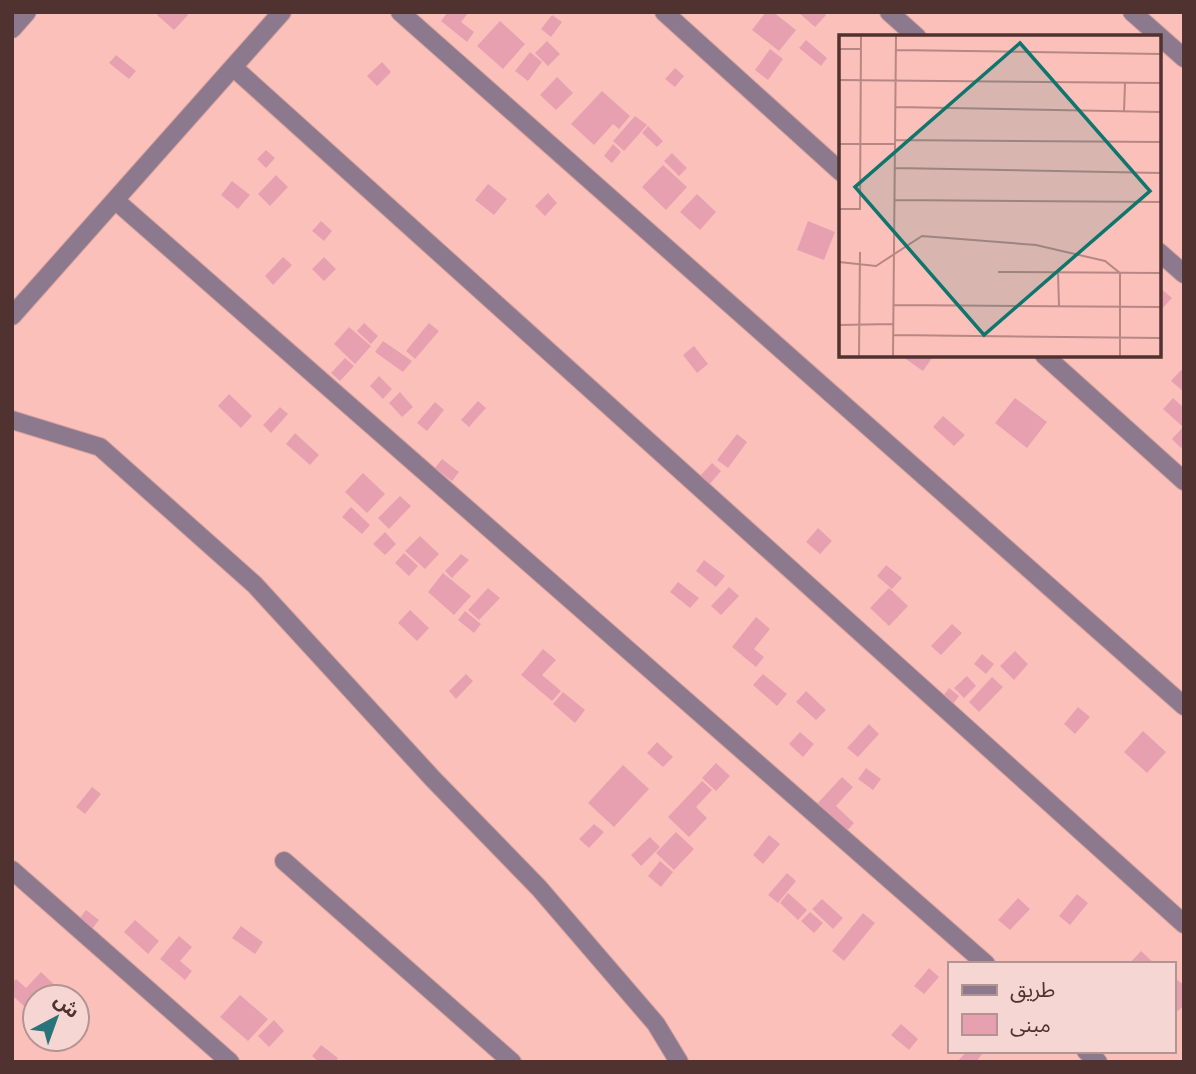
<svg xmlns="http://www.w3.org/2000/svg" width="1196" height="1074" font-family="'PT Serif','Noto Sans Arabic',serif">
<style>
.building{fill:#e7a0b0}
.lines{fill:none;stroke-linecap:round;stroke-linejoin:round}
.minor-casing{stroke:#d6a19c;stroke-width:20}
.minor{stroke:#8d798e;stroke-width:18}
.inset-road{fill:none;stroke:#b78783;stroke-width:2}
.view{fill:#0f766e;fill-opacity:0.15;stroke:#0f766e;stroke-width:3.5}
.inset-edge{fill:none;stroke:#503230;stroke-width:3.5}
</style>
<rect width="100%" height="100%" fill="#fcc0bb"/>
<path class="building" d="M160,12H185L188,15L174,30L157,15Z
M448,12H469L461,22L474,32L467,42L441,21Z
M766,12H773L796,30L779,51L752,30Z
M798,12H823L826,15L815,27Z
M552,15L562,22L551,37L541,29Z
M500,21L525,44L503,69L477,46Z
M806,40L827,58L821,66L799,48Z
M547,41L560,54L548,66L535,53Z
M770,49L783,59L768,80L755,70Z
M530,52L542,62L528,81L515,71Z
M116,55L136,71L129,79L109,63Z
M382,62L391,72L377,86L367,76Z
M675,68L684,76L675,87L665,79Z
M557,77L573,93L556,110L540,95Z
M602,91L630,116L619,129L613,124L594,145L571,124Z
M635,116L647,125L624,151L613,141Z
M648,126L663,141L657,147L642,133Z
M613,144L621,152L612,163L604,156Z
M266,150L275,158L266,168L257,159Z
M672,153L687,168L679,176L664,161Z
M663,165L687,187L666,210L642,187Z
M276,175L288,187L270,206L258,194Z
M232,181L250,195L238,209L221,195Z
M488,184L507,199L494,215L475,200Z
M548,193L557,203L545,216L535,206Z
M697,194L716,212L700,230L680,212Z
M321,221L332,231L324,241L312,231Z
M808,221L835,232L824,260L797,250Z
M283,257L292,265L273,285L265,276Z
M324,257L336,269L324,281L312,269Z
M1159,287L1172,298L1159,312Z
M364,323L378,336L371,344L357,331Z
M429,323L439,331L415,359L406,351Z
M349,327L371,346L355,364L334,344Z
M383,341L412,361L403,372L375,352Z
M694,346L708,364L697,373L683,355Z
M900,355H934L923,371Z
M345,358L354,366L340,381L331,373Z
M1181,370L1184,373V392L1171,381Z
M379,376L392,389L383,399L370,386Z
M400,392L413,407L402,417L389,403Z
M229,394L252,416L241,428L218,406Z
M1015,398L1047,422L1027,448L995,423Z
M1173,398L1184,408V445L1181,448L1172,439L1183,427L1163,409Z
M478,401L486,408L469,427L461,420Z
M435,402L444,410L427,431L417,423Z
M280,407L288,414L271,433L263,425Z
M943,416L965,435L954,446L933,427Z
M295,433L319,455L310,465L286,444Z
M737,434L747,442L728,468L717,460Z
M442,459L459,472L452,481L435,468Z
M712,463L721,471L709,485L700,476Z
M363,473L385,494L367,513L345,492Z
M400,496L411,506L389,529L378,518Z
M351,507L370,525L362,534L342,517Z
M818,528L832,541L820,554L806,542Z
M385,532L396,544L385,555L373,544Z
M420,536L439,554L425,569L405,551Z
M404,553L418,566L409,576L395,563Z
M461,554L469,560L452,578L445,571Z
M704,560L725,576L716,587L696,571Z
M886,565L902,578L892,589L877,576Z
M443,573L471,596L454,615L428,592Z
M678,582L699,598L690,608L670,592Z
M729,587L739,596L721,615L711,606Z
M488,588L500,598L479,620L468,610Z
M889,588L908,606L889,626L870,608Z
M410,610L429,628L417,641L398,623Z
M465,611L481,624L474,633L458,620Z
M756,617L770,629L754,649L764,657L756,667L732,647Z
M952,624L962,633L941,655L931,646Z
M543,649L556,660L542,675L561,691L552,701L521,675Z
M1015,651L1028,664L1014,680L1000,666Z
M982,654L994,664L986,674L974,664Z
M466,674L473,681L456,699L449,691Z
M763,674L787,694L777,706L753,685Z
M967,676L976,686L964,698L954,688Z
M992,677L1003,687L979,712L969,702Z
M949,688L959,696L950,708L940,700Z
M806,691L826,710L816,720L796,702Z
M563,692L585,710L575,723L553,704Z
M1078,707L1090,717L1075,734L1064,724Z
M869,724L879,734L858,757L847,748Z
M1143,731L1166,752L1147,773L1124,752Z
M800,732L814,744L803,757L789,744Z
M657,742L673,757L663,767L647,753Z
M716,763L730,776L716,791L702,778Z
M623,765L649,789L614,827L588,803Z
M866,768L881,779L873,790L858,779Z
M842,777L853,787L836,806L854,823L846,832L816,805Z
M702,781L712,790L696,807L707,818L689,837L668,817Z
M92,787L101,794L85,814L76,807Z
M594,824L604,832L589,848L579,839Z
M676,832L694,849L674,870L656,853Z
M769,835L780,844L763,864L753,855Z
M650,837L660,847L641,866L631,855Z
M660,861L673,872L661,887L648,876Z
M787,873L796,881L778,903L768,895Z
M788,893L807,910L798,920L780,903Z
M1077,894L1088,903L1070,925L1059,916Z
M1018,898L1030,909L1010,930L998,920Z
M822,899L843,918L833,929L812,909Z
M86,910L99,920L92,929L79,919Z
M810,912L823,923L814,933L801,921Z
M863,913L875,923L844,961L832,951Z
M135,920L159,941L148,954L124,932Z
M241,926L263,942L255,954L232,938Z
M179,936L192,947L180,961L192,971L185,980L160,959Z
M1141,951L1155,964H1129Z
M929,968L939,977L924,994L914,986Z
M41,972L61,991L55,997H45L42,994L39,997H35V1001L27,1009L12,995V984L16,979L26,988Z
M1173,977L1184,985V1005L1178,1011L1173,1007Z
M240,995L268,1019L248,1041L220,1017Z
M274,1020L284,1031L269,1047L258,1036Z
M901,1024L918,1039L909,1050L891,1035Z
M321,1045L338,1058L335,1062H319L312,1056Z
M967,1051H985L978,1059L980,1062H957Z"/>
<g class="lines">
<g class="minor-casing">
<path id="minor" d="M400,12L1184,706
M664,12L841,172
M889,12L917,37
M1132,12L1184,58
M12,29L27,12
M233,67L1184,924
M115,200L986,964
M1159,252L1184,274
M12,316L282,12
M1044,355L1184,481
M12,420L100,447L255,585L433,779L539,888L656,1024L679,1062
M284,861L512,1062
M12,870L230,1062
M1086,1051L1098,1062"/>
</g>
<use href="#minor" class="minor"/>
</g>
<g transform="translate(839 35)">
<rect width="322" height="322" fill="#fcc0bb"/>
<path class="inset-road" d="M0,14H22M57,15L322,19M0,45L322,48M57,72L322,77M285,77L286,48M56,105L322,107M0,109H56M56,133L322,138M56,165L322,167M0,174H21L22,1M0,227L37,231L83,201L197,210L266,226L281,238V321M159,237L322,238M219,237L220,271M55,270L322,272M0,290L54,289M54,300L322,303M20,321L21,217M54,321L57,1"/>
<path class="view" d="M181,8L311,156L145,300L16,152Z"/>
<rect width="322" height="322" class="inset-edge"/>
</g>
<rect width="1196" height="1074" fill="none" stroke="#503230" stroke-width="28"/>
<rect x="948" y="962" width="228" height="91" fill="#f5d6d3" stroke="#b39492" stroke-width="2"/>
<rect x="962" y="985" width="35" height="10" fill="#8d798e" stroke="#b39492" stroke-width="2"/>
<text x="1010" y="997" font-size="21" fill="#503230">طريق</text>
<rect x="962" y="1014" width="35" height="21" fill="#e7a0b0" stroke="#b39492" stroke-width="2"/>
<text x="1010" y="1032" font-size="21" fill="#503230">مبنى</text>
<g transform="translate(56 1018) rotate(41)"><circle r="33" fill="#f5d6d3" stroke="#b39492" stroke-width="2"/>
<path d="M0-5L12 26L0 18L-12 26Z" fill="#29737a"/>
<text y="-10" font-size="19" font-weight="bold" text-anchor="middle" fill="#503230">ش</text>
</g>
</svg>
